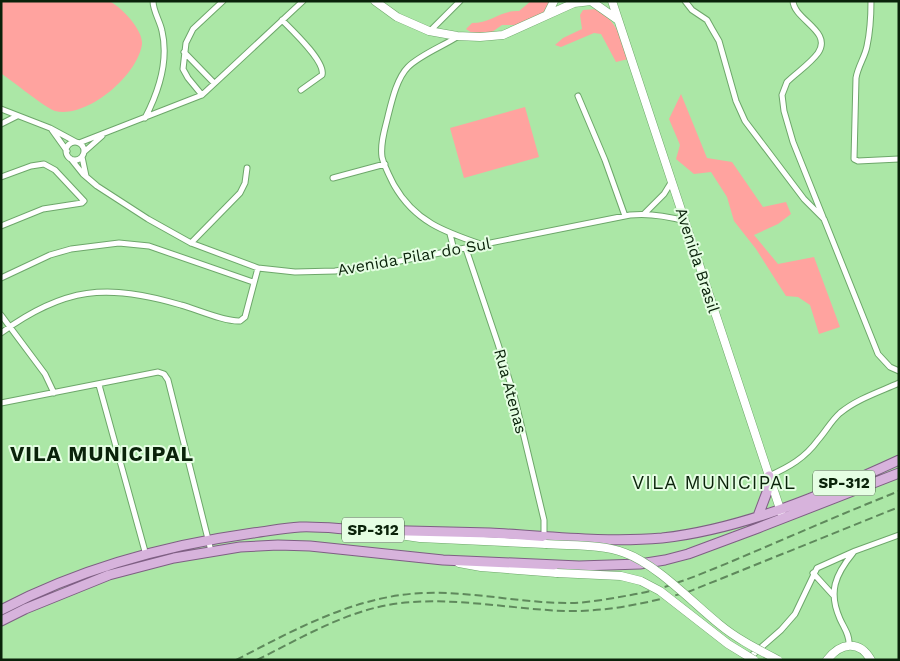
<svg xmlns="http://www.w3.org/2000/svg" width="900" height="661" font-family="'Work Sans',sans-serif">
<style>
.green{fill:#ffa39f}
.lines{fill:none;stroke-linecap:round;stroke-linejoin:round}
.street-casing{stroke:#6da76a;stroke-width:7}
.secondary-casing{stroke:#6da76a;stroke-width:9}
.primary-casing{stroke:#7e5f83;stroke-width:11}
.street{stroke:#fff;stroke-width:5}
.secondary{stroke:#fff;stroke-width:8}
.primary{stroke:#d7b3dc;stroke-width:9}
.rail{stroke:#5f895c;stroke-width:2;stroke-dasharray:8 4;stroke-linecap:butt}
.secondary-bridge-casing{stroke:#6da76a;stroke-width:9;stroke-linecap:butt}
.secondary-bridge{stroke:#fff;stroke-width:8}
.labels{text-anchor:middle;stroke-width:4;stroke-linejoin:round;paint-order:stroke}
.shield{fill:#e5fee3;stroke:#4c644b;stroke-width:1}
.shield-label{font-size:15px;font-weight:bold;fill:#0a220a}
.street-label{font-size:16px;fill:#0a220a;stroke:#e5fee3}
.quarter-label{font-size:19px;letter-spacing:1px;fill:#0a220a;stroke:#e5fee3}
.district-label{font-size:21px;font-weight:bold;letter-spacing:1px;fill:#0a220a;stroke:#e5fee3}
</style>
<rect width="100%" height="100%" fill="#abe7a6"/>
<path class="green" d="M1,1C16,1 105,0 111,2C123,9 143,30 142,44C138,75 87,119 55,111C47,109 11,80 2,74Z
M531,1H551L546,11L519,25H502L492,32L472,33L466,29L472,23C491,23 501,10 519,11Z
M597,9C617,22 621,37 628,59L616,62L601,34L594,33L561,47L555,45L563,38L582,29L580,15L583,10Z
M681,94L707,158L732,162L763,207L786,202L791,214L778,224L754,235L778,264L814,257L840,327L819,334L810,305L798,297L786,296L756,249L734,221L727,197L711,172L694,174L676,159L680,145L669,119Z
M525,107L539,157L464,178L450,128Z"/>
<g class="lines">
<g class="street-casing">
<path id="street" d="M685,1L692,10L707,20L712,29L719,41L736,101L745,121L804,199L824,219L878,354L890,367L899,371
M793,1C794,20 833,31 818,53C810,64 796,73 787,82L782,95L784,111L793,142L823,217
M871,1C871,16 870,32 867,46C865,57 858,66 856,78L854,159L858,161L899,159
M282,20C292,30 326,62 322,75L301,90
M430,31L460,1
M457,37C443,46 420,55 408,67C397,78 392,100 388,116C385,129 380,143 382,157C384,166 390,177 394,185C415,222 445,232 483,245
M184,52L214,83
M202,95L188,78L183,69L186,43L193,29L223,1
M578,96L605,160L625,216
M1,109L50,128L76,142
M145,118C159,91 169,61 162,31C160,21 153,11 153,1
M1,124L17,116
M52,130L67,151
M66 151a9 9 0 1 1 18 0a9 9 0 1 1-18 0Z
M79,143L202,95L303,1
M84,152L102,136
M82,157L86,176
M71,159L83,174L97,186L148,219L191,243L258,268L295,272L335,271L390,263L630,215C648,213 667,216 685,221
M1,177L31,166L44,164L55,170L84,201L82,203L43,209L1,226
M333,178L385,164
M644,214L664,194L672,181
M450,234L453,246L452,252
M191,243L240,193L245,183L247,168
M466,249L498,344L514,395L544,520V536
M1,278L50,255L71,249L119,243L149,246L253,282
M1,315L45,374L54,393
M1,333C64,287 107,283 181,305C196,309 225,322 240,321L245,317L258,268
M99,385L146,555
M1,403L158,372L164,374L168,380L211,551
M769,476C789,467 805,458 818,440C826,431 831,421 840,413C857,399 879,392 899,383
M813,573L833,595
M849,645C850,635 844,628 840,619C828,592 835,575 853,553
M748,659L781,630L795,614L817,568L855,551L899,535"/>
</g>
<g class="secondary-casing">
<path id="secondary" d="M375,1L397,17L429,31L457,36L480,37L503,35L574,3L591,1
M591,1L618,20
M612,1L782,515
M547,15L554,1
M393,534L420,538L546,544
M459,563L481,567L557,573
M827,660C840,643 859,639 871,660"/>
</g>
<g class="primary-casing">
<path id="primary" d="M758,516L767,492L769,476
M1,610C79,569 167,545 253,533C269,531 284,528 300,527C323,526 346,530 369,530C409,531 450,532 490,533C547,536 605,543 662,538C743,529 825,494 899,460
M1,621L25,609L109,575L174,558L240,547L278,545L310,546L443,560L579,566L640,564L665,560L688,554L758,528L899,473"/>
</g>
<use href="#street" class="street"/>
<use href="#secondary" class="secondary"/>
<use href="#primary" class="primary"/>
<path class="rail" d="M236,660C296,629 355,596 423,593C474,591 524,604 575,603C593,602 613,598 631,595C667,589 701,574 735,560C789,537 844,513 899,491
M257,660C303,637 349,609 401,603C456,597 510,609 565,611C608,612 647,603 688,592L899,507"/>
<g class="secondary-bridge-casing">
<path id="secondary-bridge" d="M546,544C572,546 601,544 625,553C656,564 693,603 719,624C737,639 757,649 778,660
M557,573L621,576L641,581L660,591L728,644L754,660"/>
</g>
<use href="#secondary-bridge" class="secondary-bridge"/>
</g>
<g class="labels">
<g class="shield">
<rect x="813" y="470.5" width="62" height="25" rx="4"/>
<rect x="342" y="517.5" width="62" height="25" rx="4"/>
</g>
<g class="shield-label">
<text x="844" y="488">SP-312</text>
<text x="373" y="535">SP-312</text>
</g>
<g class="street-label">
<text transform="translate(414 256) rotate(-10)" y="6">Avenida Pilar do Sul</text>
<text transform="translate(698 260) rotate(72)" y="6">Avenida Brasil</text>
<text transform="translate(511 391) rotate(75)" y="6">Rua Atenas</text>
</g>
<g class="quarter-label">
<text x="714" y="489">VILA MUNICIPAL</text>
</g>
<g class="district-label">
<text x="102" y="461">VILA MUNICIPAL</text>
</g>
</g>
<rect width="900" height="661" fill="none" stroke="#0a220a" stroke-width="5"/>
</svg>
